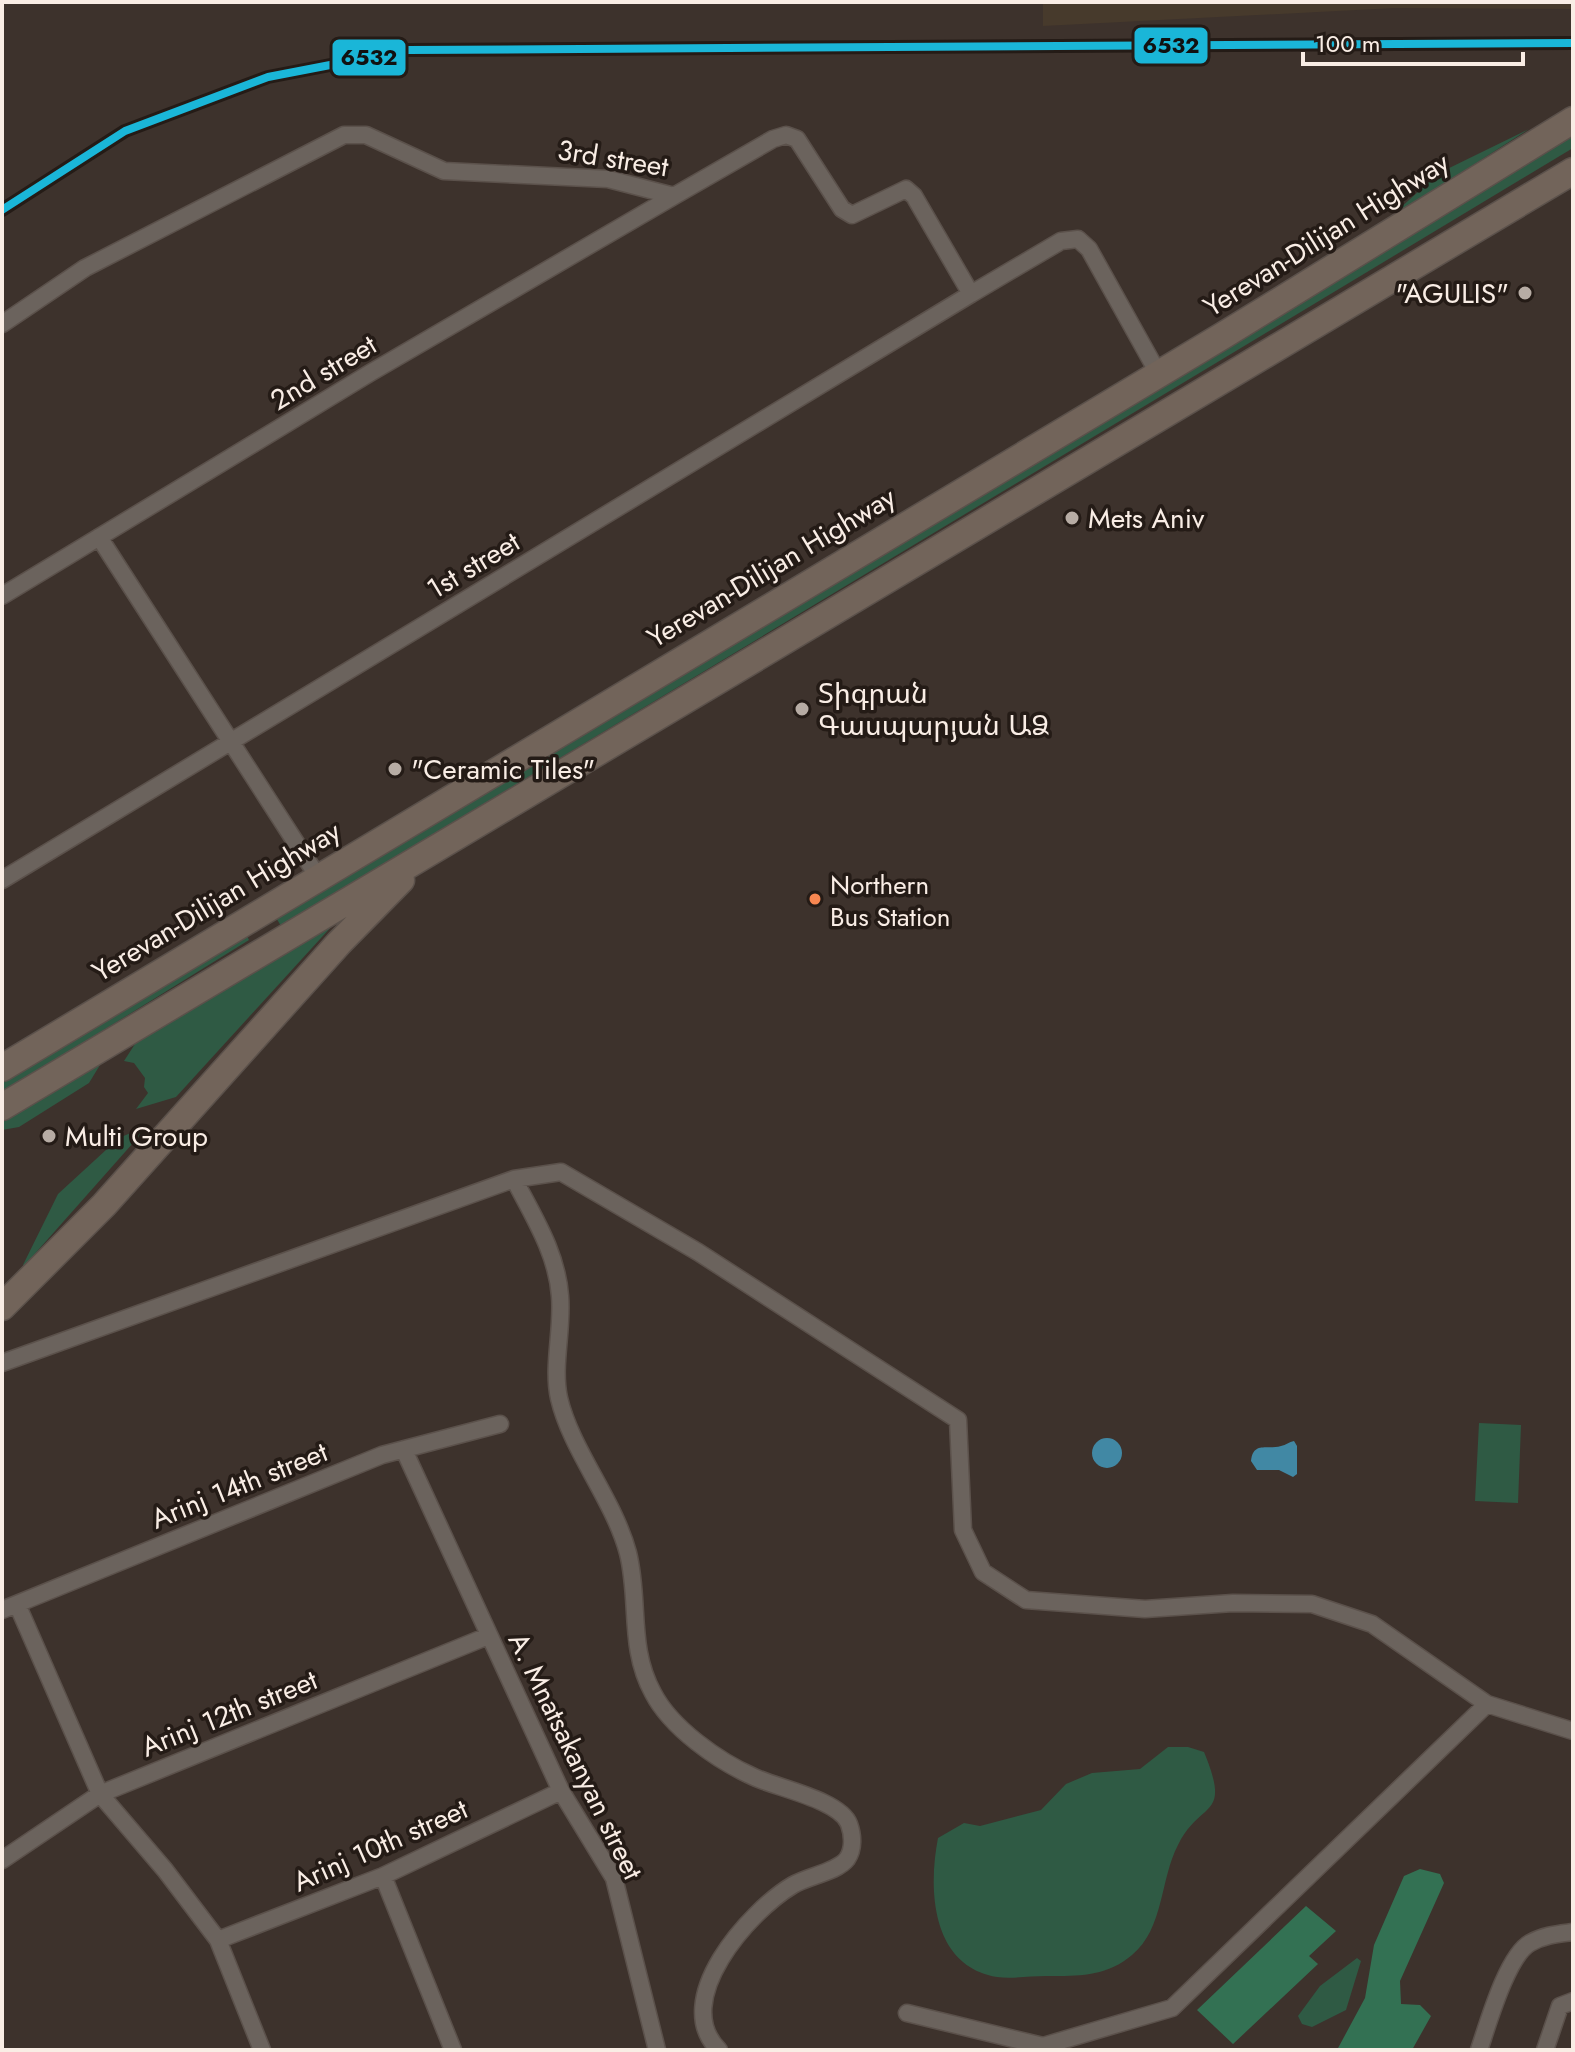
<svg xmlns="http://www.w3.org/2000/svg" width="1575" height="2052" font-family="Jost,'Noto Sans Armenian',sans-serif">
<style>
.industrial{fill:#473a2c}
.green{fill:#2f5a44}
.forest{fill:#337153}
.water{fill:#4188a4}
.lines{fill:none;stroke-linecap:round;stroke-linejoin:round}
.minor-casing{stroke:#5b514b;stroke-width:19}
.trunk-casing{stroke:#5b514b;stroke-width:29}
.minor{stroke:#6b635d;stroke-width:16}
.trunk{stroke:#72645a;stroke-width:26}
.rail-1-casing{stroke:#241b16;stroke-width:14}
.rail-1{stroke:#1ab6d8;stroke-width:8}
.poi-dot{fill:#b7aca4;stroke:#241b16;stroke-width:3}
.bus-dot{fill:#f88751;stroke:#241b16;stroke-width:3}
.labels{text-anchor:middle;stroke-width:7;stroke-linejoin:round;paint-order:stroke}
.bus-label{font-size:26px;fill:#f9ede5;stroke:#241b16;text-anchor:start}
.street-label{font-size:28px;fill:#f9ede5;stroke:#241b16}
.poi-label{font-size:28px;fill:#f9ede5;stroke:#241b16;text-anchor:start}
.line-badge{stroke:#241b16;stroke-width:3}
.pale-badge-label{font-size:22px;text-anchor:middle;font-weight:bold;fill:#111}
</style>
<rect width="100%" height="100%" fill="#3d322c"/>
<path class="industrial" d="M1043,2H1573V9L1395,8L1043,26Z"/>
<path class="green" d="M1529,129L1403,210L1399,209L1439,173Z
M1573,136V148L281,926L275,916Z
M342,915L176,1097L136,1109L148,1093L144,1087L145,1078L134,1063L124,1061L144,1030Z
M245,932L249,940L2,1093V1083Z
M111,1047L89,1083L19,1127L2,1130V1115Z
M149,1125L24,1266L23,1265L58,1194L119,1138Z
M1479,1423L1521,1425L1518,1503L1475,1501Z
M1168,1747H1188L1204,1752C1232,1820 1201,1799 1178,1845C1160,1879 1164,1929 1132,1955C1106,1977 1078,1976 1046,1976C1030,1976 1012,1979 997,1977C931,1966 928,1889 938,1838L964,1823L980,1826L1041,1810L1066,1784L1092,1773L1140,1769Z
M1357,1958L1361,1961L1346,2010L1312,2027L1302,2024L1298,2016L1320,1986Z"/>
<path class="forest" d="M1420,1869L1440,1874L1444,1883L1400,1981L1401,2004L1420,2005L1431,2016L1412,2050H1337L1365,1998L1374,1945L1404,1876Z
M1306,1906L1336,1931L1309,1956L1318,1964L1233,2044L1197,2010Z"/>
<path class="water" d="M1092 1453a15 15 0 1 1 30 0a15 15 0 1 1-30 0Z
M1294,1441L1297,1446V1474L1293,1477L1279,1470H1257L1251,1461C1253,1441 1267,1450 1281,1446C1286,1445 1289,1442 1294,1441Z"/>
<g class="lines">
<g class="minor-casing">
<path id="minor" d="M2,324L85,268L344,135H366L444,171L608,179L674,196L773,139L786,135L797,139L842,209L852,215L906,189L914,196L971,294L1061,241L1078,239L1089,249L1158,373
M99,537L318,877
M2,596L370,373L674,196
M2,880L971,294
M514,1179C533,1216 557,1253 560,1296C563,1329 552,1366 559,1398C571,1450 614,1500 628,1553C640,1601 628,1648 653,1693C671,1728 718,1761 754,1777C777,1788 840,1800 849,1824C853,1835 854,1849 847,1859C837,1872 808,1876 793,1885C749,1911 669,2001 719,2050
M2,1363L514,1179L561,1172L698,1252L958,1420L963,1530L983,1572L1026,1600L1145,1609L1233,1603L1312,1604L1372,1624L1487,1704L1172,2008L1043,2046L907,2013
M404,1450L561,1791L614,1878L657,2050
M17,1604L100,1794L165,1870L218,1940L262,2050
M2,1610L382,1455L500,1424
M1487,1704L1573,1731
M2,1860L100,1794L488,1636
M383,1876L453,2050
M218,1940L383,1876L561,1791
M1479,2050C1488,2024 1507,1956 1530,1943C1544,1935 1558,1934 1573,1932
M1545,2050L1560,2006L1573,2001"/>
</g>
<g class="trunk-casing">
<path id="trunk" d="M2,1068L1224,335L1573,120
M2,1107L1573,171
M2,1307L104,1205L339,943L401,880"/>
</g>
<use href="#minor" class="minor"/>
<use href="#trunk" class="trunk"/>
<g class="rail-1-casing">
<path id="rail-1" d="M2,210L125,131L268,77L408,50L1573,43"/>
</g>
<use href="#rail-1" class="rail-1"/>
</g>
<g class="poi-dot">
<circle cx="1525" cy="293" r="8"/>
<circle cx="1072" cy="518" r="8"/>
<circle cx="802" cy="709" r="8"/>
<circle cx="395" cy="769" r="8"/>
<circle cx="49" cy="1136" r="8"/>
</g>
<circle class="bus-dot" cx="815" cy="899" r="7"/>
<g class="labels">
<g class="bus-label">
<text x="830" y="894">Northern<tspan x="830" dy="32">Bus Station</tspan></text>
</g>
<g class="street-label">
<text transform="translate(613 158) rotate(9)" y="10">3rd street</text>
<text transform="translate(1326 234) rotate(-32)" y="10">Yerevan-Dilijan Highway</text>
<text transform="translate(323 372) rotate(-31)" y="10">2nd street</text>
<text transform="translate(473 565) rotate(-31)" y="10">1st street</text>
<text transform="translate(771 567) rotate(-31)" y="10">Yerevan-Dilijan Highway</text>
<text transform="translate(216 901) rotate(-31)" y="10">Yerevan-Dilijan Highway</text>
<text transform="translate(239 1485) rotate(-22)" y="10">Arinj 14th street</text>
<text transform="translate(229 1713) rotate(-22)" y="10">Arinj 12th street</text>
<text transform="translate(576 1756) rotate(64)" y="10">A. Mnatsakanyan street</text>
<text transform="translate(380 1845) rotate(-24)" y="10">Arinj 10th street</text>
</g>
<g class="poi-label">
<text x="1509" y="303" text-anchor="end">"AGULIS"</text>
<text x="1088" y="528">Mets Aniv</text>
<text x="818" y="703">Տիգրան<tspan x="818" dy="32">Գասպարյան ԱՁ</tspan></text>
<text x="411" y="779">"Ceramic Tiles"</text>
<text x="65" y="1146">Multi Group</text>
</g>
</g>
<g class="line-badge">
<rect x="1133" y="26" width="76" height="39" rx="8" fill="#1ab6d8"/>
<rect x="331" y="38" width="76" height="39" rx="8" fill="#1ab6d8"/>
</g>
<g class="pale-badge-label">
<text x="1171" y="53">6532</text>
<text x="369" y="65">6532</text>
</g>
<rect width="1575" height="2052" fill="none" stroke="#f9ede5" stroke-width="8"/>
<path d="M1303 52v12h220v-12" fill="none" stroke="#f9ede5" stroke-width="4"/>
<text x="1315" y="52" font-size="24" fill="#f9ede5" stroke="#241b16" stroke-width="6" paint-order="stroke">100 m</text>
</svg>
